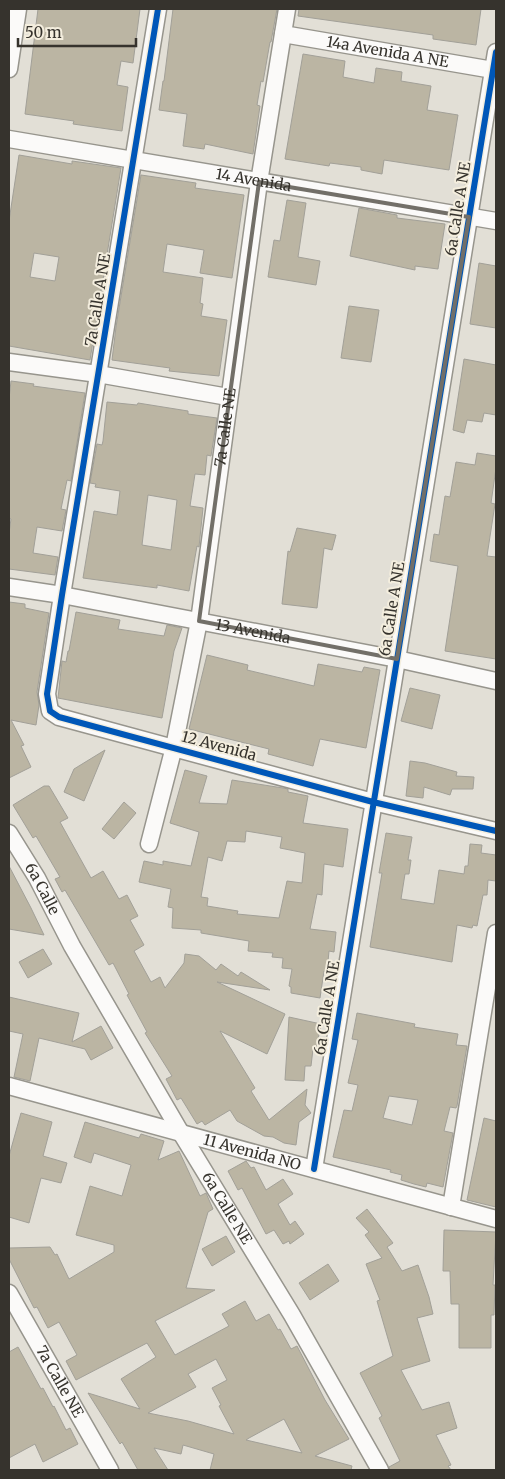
<svg xmlns="http://www.w3.org/2000/svg" width="505" height="1479" font-family="Merriweather,serif">
<style>
.building{fill:#bbb5a3;stroke:#a2a098;fill-rule:evenodd}
.lines{fill:none;stroke-linecap:round;stroke-linejoin:round}
.street-casing{stroke:#97958d;stroke-width:19}
.street{stroke:#fbfaf9;stroke-width:16}
.cycleway-casing{stroke:#f4eede;stroke-width:9}
.cycleway{stroke:#0057b8;stroke-width:6}
.marked{fill:none;stroke:#726f68;stroke-width:4;stroke-linejoin:round}
.labels{text-anchor:middle;stroke-width:4;stroke-linejoin:round;paint-order:stroke}
.street-label{font-size:15px;fill:#36332d;stroke:#f4eede}
</style>
<rect width="100%" height="100%" fill="#e2dfd6"/>
<path class="building" d="M38,9H140L133,63L121,61L117,85L128,87L122,131L73,124L74,121L25,114Z
M173,9H277L271,42H270L263,82L261,81L257,105L260,106L253,154L205,144L204,149L183,146L187,114L159,110L163,81H164Z
M299,9H481L476,45L433,39V35L298,16Z
M303,54L345,61L343,77L374,83L376,68L402,72L401,81L431,86L427,110L458,115L449,170L384,160L382,174L361,170V167L330,163L329,166L285,159Z
M19,155L72,164V161L121,168L90,360L9,346V221ZM34,253L59,257L55,281L30,277Z
M141,175L196,183L195,188L244,195L232,278L200,273L204,250L167,244L163,272L203,278L200,303L203,304L201,316L227,320L219,376L169,371L170,368L112,360L116,327Z
M287,200L306,203L298,257L320,261L316,285L268,277L274,240L280,241Z
M359,208L397,215V218L445,224L438,269L415,266V270L350,256Z
M479,263L496,266V328L470,324Z
M349,306L379,310L371,362L341,358Z
M464,359L496,365V415L484,413L482,422L467,420L464,433L453,430Z
M11,381L34,384L33,386L85,393L71,481L67,480L61,509L66,510L62,531L37,527L33,553L58,557L55,575L9,569V533L11,519L9,518V399Z
M107,402L137,405L138,403L188,411V414L217,418L211,456L207,455L205,475L195,474L190,506L203,508L199,547L197,546L189,591L157,585V588L83,578L94,511L117,515L120,491L95,487L96,484L90,483L97,444L102,445L103,441ZM148,495L177,500L171,550L142,545Z
M477,453L496,456V468L491,503L495,504L487,556L496,557V659L445,651L458,566L430,561L434,534L439,535L445,496L450,497L456,462L475,465Z
M297,528L336,535L332,550L324,548L317,608L282,604L288,551L290,552Z
M9,602L25,604V608L49,613L37,692L39,705L36,725L11,720L24,745L21,746L31,767L9,778Z
M76,612L120,620L118,629L164,636L167,625L182,628L174,651L162,718L58,698L62,661L66,662L68,651H69Z
M207,655L248,665L247,670L314,686L318,664L362,672L364,667L380,670L366,748L320,739L313,766L268,754L269,749L189,729Z
M410,688L440,695L432,729L401,721Z
M105,750L84,801L64,792L74,769Z
M410,761L425,763L457,772L456,776L474,777L473,789H452L450,795L424,787L423,798L406,796Z
M185,770L207,776L199,803L227,804L232,780L283,788L288,789V792L308,796L303,823L348,829L343,867L324,864L322,895L317,894L310,929L336,932L334,952L329,951L327,972L324,971L320,998L291,993V987L289,986L292,969L282,968L283,958L272,957L273,953L248,951L249,941L201,933V930L172,928L173,908L168,907L171,889L139,882L144,861L163,865V861L191,866L199,832L170,823ZM246,831L282,837L280,848L305,853L302,883L287,881L279,918L237,914L238,911L207,906L208,898L201,897L208,857L222,861L227,841L245,842Z
M44,786H49L68,818L60,822L91,878L103,871L119,899L127,895L138,916L130,920L144,945L134,951L151,982L160,977L165,988L184,963L185,954L199,956L216,970L221,964L238,976L241,972L270,990L217,982L285,1014L267,1054L220,1031L255,1088L251,1091L269,1120L307,1089L305,1105L311,1113L299,1122L296,1145L284,1143L273,1137L264,1136L237,1121L230,1110L205,1125L202,1121L197,1124L181,1098L177,1100L166,1079L172,1076L145,1033L147,1032L127,995L129,994L113,963L109,965L65,890L62,892L55,879L60,877L36,836L33,838L13,805Z
M124,802L136,813L114,839L102,829Z
M386,833L412,837L408,860H411L409,874H405L401,899L434,904L439,870L464,874L465,866H468L470,844L482,845L481,853L496,855V881L488,880L487,895H483L477,926L473,925L472,928L457,925L452,962L370,947L382,873H379Z
M9,866L31,908L44,935L9,929Z
M43,949L52,964L28,978L19,962Z
M9,997L79,1013L72,1042L101,1026L113,1048L91,1060L85,1049L39,1038L30,1081L14,1077L23,1034L9,1031Z
M357,1013L415,1024L414,1027L458,1034L456,1045L467,1046L457,1106L456,1108L450,1107L444,1131L453,1133L443,1187L427,1183L426,1187L414,1184L401,1180L402,1175L390,1172L391,1170L333,1157L344,1110L352,1111L358,1085L348,1083L358,1040L352,1039ZM389,1096L418,1100L412,1125L383,1118Z
M289,1017L321,1024L316,1050L313,1049L311,1066H305L304,1081L285,1080Z
M21,1113L52,1122L43,1156L67,1163L61,1183L41,1178L29,1223L9,1217V1156Z
M484,1118L496,1121V1207L467,1200Z
M85,1122L139,1138L141,1134L164,1141L158,1160L179,1151L200,1196L206,1193L213,1209L208,1212L186,1288L215,1290L155,1321L175,1355L229,1326L222,1314L245,1301L256,1321L269,1314L278,1330L280,1329L291,1349L297,1346L325,1400L349,1439L315,1456L352,1466L351,1470H210L214,1454L183,1445L181,1454L154,1448L168,1470H138L122,1442L120,1444L88,1393L140,1409L121,1379L156,1357L147,1343L76,1380L66,1361L77,1355L59,1322L48,1328L37,1307L34,1308L9,1259V1248L50,1247L55,1255L57,1254L69,1279L114,1252V1245L76,1235L90,1186L122,1196L131,1165L94,1153L91,1163L74,1157ZM216,1359L227,1380L212,1388L221,1405L219,1406L234,1434L188,1421L148,1413L196,1387L188,1374ZM284,1419L302,1453L246,1440L249,1438Z
M246,1161L251,1168L254,1167L266,1190L283,1179L293,1194L278,1204L290,1225L295,1221L304,1234L290,1244L289,1241L283,1244L274,1230L266,1234L242,1188L238,1190L228,1171Z
M367,1209L393,1243L387,1247L402,1271L418,1265L429,1297L433,1314L417,1318L430,1361L401,1370L422,1410L449,1402L457,1428L436,1435L451,1465L448,1466L451,1470H390L389,1467L400,1461L379,1418L382,1416L360,1373L393,1356L377,1301L380,1300L366,1264L382,1258L365,1235L369,1232L356,1218Z
M444,1230L496,1232L493,1285H495L494,1315H491V1348H459V1304H451L450,1271H443Z
M226,1236L235,1252L212,1266L202,1249Z
M328,1264L339,1281L310,1300L299,1283Z
M18,1347L41,1389L43,1388L53,1407L54,1406L66,1430L70,1428L78,1444L43,1462L35,1444L9,1458V1352Z"/>
<g class="lines">
<g class="street-casing">
<g id="street">
<path d="M158,9L62,595L47,694L50,711L59,717L373,802L496,831"/>
<path id="s1" d="M283,34L493,70"/>
<path d="M9,69L18,9"/>
<path id="s2" d="M9,139L496,221"/>
<path d="M9,362L98,374L228,397"/>
<path id="s3" d="M9,587L62,595L397,659L496,681"/>
<path id="s4" d="M9,833L37,878L72,946L181,1133L292,1315L380,1470"/>
<path id="s5" d="M149,844L174,747L199,621L259,182L287,9"/>
<path id="s6" d="M9,1086L496,1219"/>
<path d="M314,1169L496,52"/>
<path d="M451,1207L496,933"/>
<path id="s7" d="M9,1293L110,1470"/>
</g>
</g>
<use href="#street" class="street"/>
<g class="cycleway-casing">
<path id="cycleway" d="M158,9L62,595L47,694L50,711L59,717L373,802L496,831
M314,1169L496,52"/>
</g>
<use href="#cycleway" class="cycleway"/>
</g>
<path class="marked" d="M259,182L469,217L397,659L199,621Z"/>
<g class="labels">
<g class="street-label">
<text dy="5" stroke="none"><textPath href="#s1" startOffset="106">14a Avenida A NE</textPath></text>
<text dy="5" stroke="none"><textPath href="#s2" startOffset="248">14 Avenida</textPath></text>
<text transform="translate(458 209) rotate(-81)" y="5">6a Calle A NE</text>
<text transform="translate(98 300) rotate(-81)" y="5">7a Calle A NE</text>
<text dy="5" stroke="none"><textPath href="#s5" startOffset="424">7a Calle NE</textPath></text>
<text transform="translate(392 609) rotate(-81)" y="5">6a Calle A NE</text>
<text dy="5" stroke="none"><textPath href="#s3" startOffset="248">13 Avenida</textPath></text>
<text transform="translate(219 746) rotate(15)" y="5">12 Avenida</text>
<text dy="5" stroke="none"><textPath href="#s4" startOffset="65">6a Calle</textPath></text>
<text transform="translate(327 1008) rotate(-81)" y="5">6a Calle A NE</text>
<text dy="5" stroke="none"><textPath href="#s6" startOffset="252">11 Avenida NO</textPath></text>
<text dy="5" stroke="none"><textPath href="#s4" startOffset="434">6a Calle NE</textPath></text>
<text dy="5" stroke="none"><textPath href="#s7" startOffset="102">7a Calle NE</textPath></text>
</g>
</g>
<rect width="505" height="1479" fill="none" stroke="#36332d" stroke-width="20"/>
<path d="M18 38v8h118v-8" fill="none" stroke="#36332d" stroke-width="2.5"/>
<text x="25" y="38" font-size="15" fill="#36332d" stroke="#f4eede" stroke-width="4" paint-order="stroke">50 m</text>
</svg>
